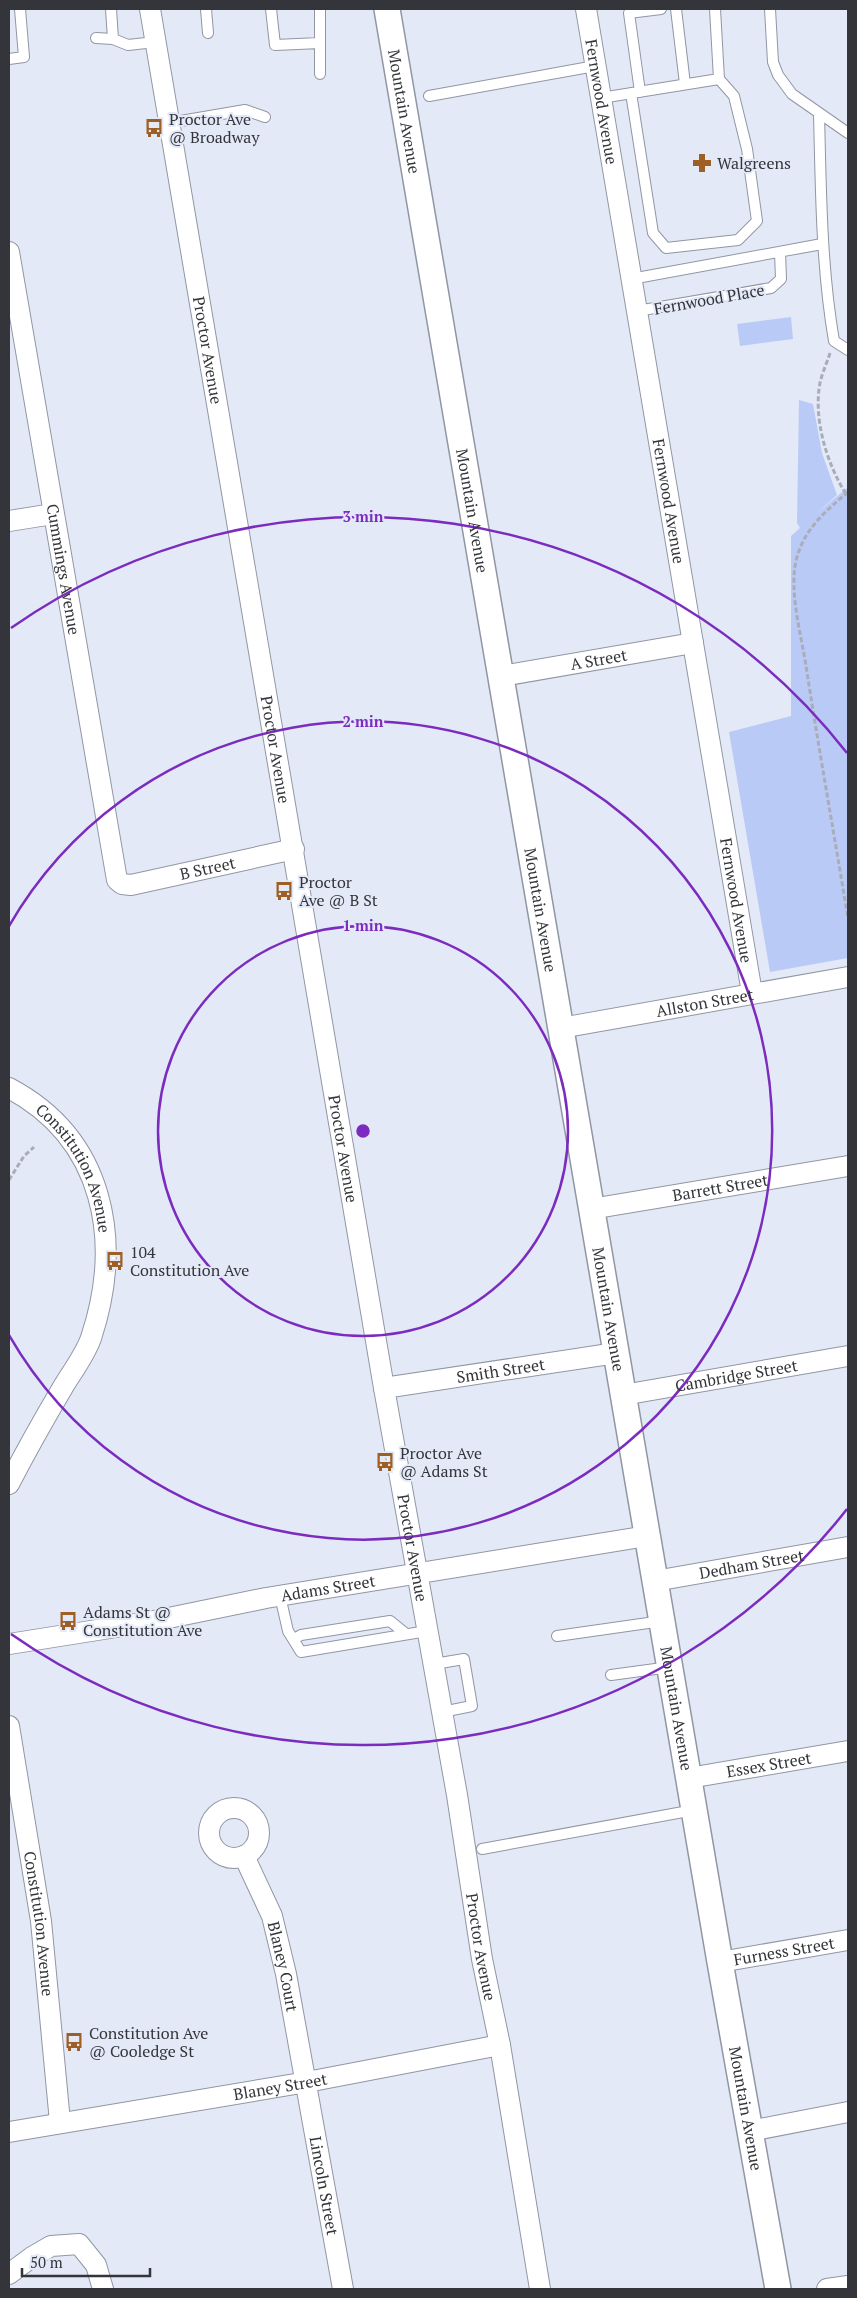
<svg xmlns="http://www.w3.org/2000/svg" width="857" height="2298" font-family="'PT Serif',serif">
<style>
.green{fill:#bacaf6}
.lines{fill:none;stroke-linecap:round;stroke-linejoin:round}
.service-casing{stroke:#9196a4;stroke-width:12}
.minor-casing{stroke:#9196a4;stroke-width:22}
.tertiary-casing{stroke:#9196a4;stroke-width:28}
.path{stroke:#a9adb8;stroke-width:3;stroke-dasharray:5 2.5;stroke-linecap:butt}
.service{stroke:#fff;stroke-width:10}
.minor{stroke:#fff;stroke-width:20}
.tertiary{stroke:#fff;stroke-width:25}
.ring{fill:none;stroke:#7b2cbf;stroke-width:2.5}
.labels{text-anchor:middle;stroke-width:4;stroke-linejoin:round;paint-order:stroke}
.street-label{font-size:16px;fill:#33353a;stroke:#e4e9f8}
.poi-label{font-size:16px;fill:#33353a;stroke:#e4e9f8;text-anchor:start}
.centre{fill:#7b2cbf;stroke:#e4e9f8;stroke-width:2.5}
.ring-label{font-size:15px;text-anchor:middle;font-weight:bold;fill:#7b2cbf;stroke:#e4e9f8;stroke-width:4;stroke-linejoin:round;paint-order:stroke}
</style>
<rect width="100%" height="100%" fill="#e4e9f8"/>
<path class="green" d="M791,317L793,339L740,346L737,324Z
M799,400L813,404L822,453L837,495L816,514L848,487V958L770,972L729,732L791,716V536L800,528L797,523Z"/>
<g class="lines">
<g class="service-casing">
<path id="service" d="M111,9L113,39
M206,9L208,33
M271,9L275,45L320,43
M320,9V74
M676,9L685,84
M770,9L773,62L778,75L792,94L848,133
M96,38L113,39L128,45L155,42
M9,59L24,57L20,9
M640,92L629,13L661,9
M631,93L653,233L666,248L738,240L757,221L747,149L734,96L719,79L715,9
M429,96L595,66
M601,98L719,79
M819,114C821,190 821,265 834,341L848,350
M169,123L245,110L265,117
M631,279L822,244
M637,311L771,288L781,279L780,252
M280,1596L288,1631L301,1652L427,1631
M557,1636L662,1621
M294,1639L301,1635L390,1621L406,1634
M434,1664L464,1659L472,1706L442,1712
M611,1675L670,1667
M482,1849L694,1810"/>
</g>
<g class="minor-casing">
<g id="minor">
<path id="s1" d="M150,9L384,1388L457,1795L482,1959L500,2045L540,2289"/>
<path id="s2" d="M586,9L752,993"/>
<path id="s3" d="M9,252L117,880L122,884L131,885L294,849"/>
<path d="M9,521L53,514"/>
<path id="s4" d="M502,676L693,643"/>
<path id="s5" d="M561,1028L848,977"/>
<path id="s6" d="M9,1088C105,1139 123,1241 91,1338C85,1355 72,1372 63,1387C44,1419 26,1451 9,1484"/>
<path id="s7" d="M591,1209L848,1166"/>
<path id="s8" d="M384,1388L616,1353"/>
<path id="s9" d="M623,1395L848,1356"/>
<path id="s10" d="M655,1581L848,1547"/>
<path id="s11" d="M9,1644L154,1621L266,1598L647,1536"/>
<path id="s12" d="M9,1726L41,1921L60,2122"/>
<path id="s13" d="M689,1778L848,1751"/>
<circle cx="234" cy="1833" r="25"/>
<path id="s14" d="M244,1856L272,1916L286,1974L343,2289"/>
<path id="s15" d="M720,1962L848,1940"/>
<path d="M750,2131L848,2112"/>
<path id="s16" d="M9,2132L307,2082L500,2045"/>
<path d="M9,2274L32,2257L51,2246L79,2244L96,2265L103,2289"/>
<path d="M827,2289L848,2286"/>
</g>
</g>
<g class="tertiary-casing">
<g id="tertiary">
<path id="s17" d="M387,9L720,1962L778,2289"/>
</g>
</g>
<path class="path" d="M830,353C827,363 822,373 820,383C813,419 827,464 846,494
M848,492C826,511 805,528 797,557C788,588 801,634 806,666C819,750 834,834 848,918
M9,1180L24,1156L34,1147"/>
<use href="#service" class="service"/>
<use href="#minor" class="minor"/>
<use href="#tertiary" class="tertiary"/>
</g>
<g class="ring">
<circle cx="363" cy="1131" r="205"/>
<path d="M9 926A409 409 0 1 1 9 1335"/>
<path d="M847 1509A614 614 0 0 1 11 1634M11 628A614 614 0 0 1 847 753"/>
</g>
<defs>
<g id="bus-bare" transform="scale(1.5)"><path d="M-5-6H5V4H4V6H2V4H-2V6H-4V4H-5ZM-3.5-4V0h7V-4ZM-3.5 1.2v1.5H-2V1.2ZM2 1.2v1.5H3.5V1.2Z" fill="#9d5f24" stroke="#e4e9f8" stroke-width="2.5" paint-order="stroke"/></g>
<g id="pharmacy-bare" transform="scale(1.5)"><path d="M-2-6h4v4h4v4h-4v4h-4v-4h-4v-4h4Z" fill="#9d5f24" stroke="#e4e9f8" stroke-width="2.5" paint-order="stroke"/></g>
</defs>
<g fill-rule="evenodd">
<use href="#bus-bare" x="154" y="128"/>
<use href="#pharmacy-bare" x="702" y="163"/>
<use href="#bus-bare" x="284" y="891"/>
<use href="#bus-bare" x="115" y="1261"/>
<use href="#bus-bare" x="385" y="1462"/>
<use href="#bus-bare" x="68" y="1621"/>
<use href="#bus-bare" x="74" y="2042"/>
</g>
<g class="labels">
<g class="street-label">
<text dy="6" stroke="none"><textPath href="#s2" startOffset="94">Fernwood Avenue</textPath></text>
<text dy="6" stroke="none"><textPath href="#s17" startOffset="104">Mountain Avenue</textPath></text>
<text transform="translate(709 299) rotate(-10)" y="6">Fernwood Place</text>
<text dy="6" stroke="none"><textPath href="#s1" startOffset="346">Proctor Avenue</textPath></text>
<text dy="6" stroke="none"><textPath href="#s2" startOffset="499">Fernwood Avenue</textPath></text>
<text dy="6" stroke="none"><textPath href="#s17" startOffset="509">Mountain Avenue</textPath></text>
<text dy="6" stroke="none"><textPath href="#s3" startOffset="322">Cummings Avenue</textPath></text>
<text dy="6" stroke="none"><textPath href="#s4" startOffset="98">A Street</textPath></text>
<text dy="6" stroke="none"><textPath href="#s1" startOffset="751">Proctor Avenue</textPath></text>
<text dy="6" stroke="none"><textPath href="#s3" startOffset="731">B Street</textPath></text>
<text dy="6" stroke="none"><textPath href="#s2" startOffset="904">Fernwood Avenue</textPath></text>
<text dy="6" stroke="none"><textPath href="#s17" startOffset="914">Mountain Avenue</textPath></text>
<text dy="6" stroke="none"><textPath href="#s5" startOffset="146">Allston Street</textPath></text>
<text dy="6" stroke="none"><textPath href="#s1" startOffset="1156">Proctor Avenue</textPath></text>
<text dy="6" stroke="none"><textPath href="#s6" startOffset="108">Constitution Avenue</textPath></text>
<text dy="6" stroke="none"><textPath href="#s7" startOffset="131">Barrett Street</textPath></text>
<text dy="6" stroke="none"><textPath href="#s17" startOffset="1319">Mountain Avenue</textPath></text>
<text dy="6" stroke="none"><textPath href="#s8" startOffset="118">Smith Street</textPath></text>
<text dy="6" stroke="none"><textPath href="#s9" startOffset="115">Cambridge Street</textPath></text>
<text dy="6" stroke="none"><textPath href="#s1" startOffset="1561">Proctor Avenue</textPath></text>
<text dy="6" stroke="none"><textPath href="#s10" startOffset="98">Dedham Street</textPath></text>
<text dy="6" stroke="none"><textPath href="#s11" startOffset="324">Adams Street</textPath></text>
<text dy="6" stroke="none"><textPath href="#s17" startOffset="1724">Mountain Avenue</textPath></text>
<text dy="6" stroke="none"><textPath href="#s13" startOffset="81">Essex Street</textPath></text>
<text dy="6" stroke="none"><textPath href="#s12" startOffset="200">Constitution Avenue</textPath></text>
<text dy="6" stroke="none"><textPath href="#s1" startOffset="1966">Proctor Avenue</textPath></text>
<text dy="6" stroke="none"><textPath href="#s15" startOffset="65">Furness Street</textPath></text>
<text dy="6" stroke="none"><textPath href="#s14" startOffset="118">Blaney Court</textPath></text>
<text dy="6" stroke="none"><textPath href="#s16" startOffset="275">Blaney Street</textPath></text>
<text dy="6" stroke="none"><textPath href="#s17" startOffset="2130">Mountain Avenue</textPath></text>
<text dy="6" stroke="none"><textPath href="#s14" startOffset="341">Lincoln Street</textPath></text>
</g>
<g class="poi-label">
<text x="169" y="125">Proctor Ave<tspan x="169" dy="18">@ Broadway</tspan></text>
<text x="717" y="169">Walgreens</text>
<text x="299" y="888">Proctor<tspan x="299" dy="18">Ave @ B St</tspan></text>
<text x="130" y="1258">104<tspan x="130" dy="18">Constitution Ave</tspan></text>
<text x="400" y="1459">Proctor Ave<tspan x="400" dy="18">@ Adams St</tspan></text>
<text x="83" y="1618">Adams St @<tspan x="83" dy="18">Constitution Ave</tspan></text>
<text x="89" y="2039">Constitution Ave<tspan x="89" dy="18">@ Cooledge St</tspan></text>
</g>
</g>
<circle cx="363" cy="1131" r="8" class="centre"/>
<g class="ring-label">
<text x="363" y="522">3 min</text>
<text x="363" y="727">2 min</text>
<text x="363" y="931">1 min</text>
</g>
<rect width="857" height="2298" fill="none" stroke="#33353a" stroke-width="20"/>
<path d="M22 2268v8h128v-8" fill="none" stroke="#33353a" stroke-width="2.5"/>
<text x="30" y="2268" font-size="15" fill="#33353a" stroke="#e4e9f8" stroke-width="4" paint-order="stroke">50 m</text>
</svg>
